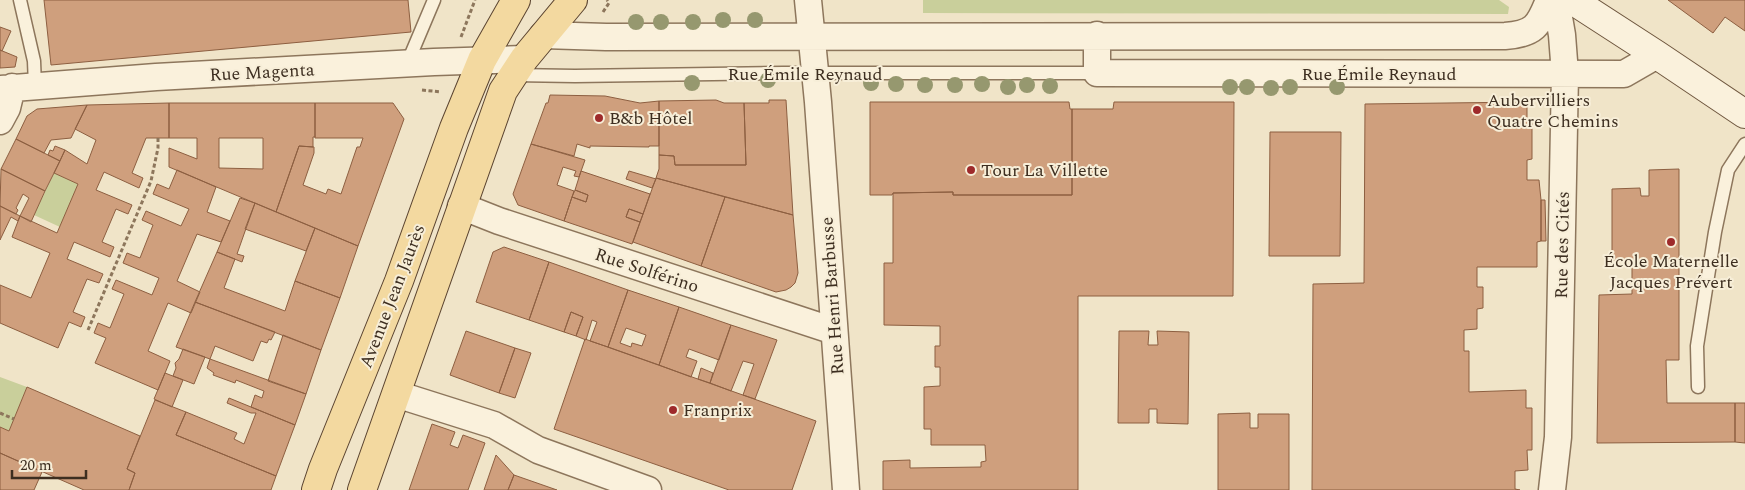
<svg xmlns="http://www.w3.org/2000/svg" width="1745" height="490" font-family="Spectral,serif">
<style>
.green{fill:#c9cf9b}
.building{fill:#cf9f7d;stroke:#8d5f41;fill-rule:evenodd}
.lines{fill:none;stroke-linecap:round;stroke-linejoin:round}
.lane-casing{stroke:#8d765c;stroke-width:15}
.street-casing{stroke:#8d765c;stroke-width:29}
.secondary-casing{stroke:#6f573f;stroke-width:30}
.primary-casing{stroke:#5b4430;stroke-width:30}
.path{stroke:#8d765c;stroke-width:3;stroke-dasharray:4 2.5;stroke-linecap:butt}
.lane{stroke:#faf1dc;stroke-width:12}
.street{stroke:#faf1dc;stroke-width:26}
.secondary{stroke:#faf1dc;stroke-width:28}
.primary{stroke:#f3d9a0;stroke-width:28}
.tree{fill:#96986f}
.poi-dot{fill:#9e2a2b;stroke:#f7eed8;stroke-width:2}
.labels{text-anchor:middle;stroke-width:4;stroke-linejoin:round;paint-order:stroke}
.street-label{font-size:18px;fill:#3d2e20;stroke:#f7eed8}
.poi-label{font-size:18px;fill:#3d2e20;stroke:#f7eed8;text-anchor:start}
</style>
<rect width="100%" height="100%" fill="#f0e4c8"/>
<path class="green" d="M923,0H1499L1509,7L1508,14L923,13Z
M54,173L78,184L60,227L34,215Z
M0,377L27,387L9,431L0,427Z"/>
<path class="building" d="M44,0H408L411,32L51,65Z
M1668,0H1745V31L1725,17L1713,33Z
M0,27L11,31L2,51L0,50Z
M0,50L17,57L15,67L0,68Z
M550,95L605,96L640,103L659,101V146H649V147L590,146V148L577,144L574,156L531,144L546,103H548Z
M716,100L724,103H744L746,165H675L674,156L659,155V101Z
M769,100H786L793,215L656,178L659,169V155L674,156L675,165H746L744,103H769Z
M870,102H1069L1070,109H1072V195H953V192L893,193L892,195H870Z
M1114,102H1234L1233,296H1078V490H883V461L910,460V468L981,467V462L986,461L985,445H931V429H924V387L940,386V367H935V346H940V326L884,325V263H893V193L953,192V195H1072V109H1113Z
M1527,102V119H1532V159L1527,160V180H1539L1541,200V241L1537,242V267H1477V287H1483V308L1477,309V329L1464,330V351H1469V392L1526,390V408H1532V450H1527L1528,470L1515,471V489L1520,490H1312L1313,284L1364,283L1365,104Z
M169,103H315V137H313V147L299,146L276,212L169,167V148L197,159V138H169ZM219,138H263V169L219,168Z
M169,103V138H146L132,173L143,178L139,188L104,172L96,190L132,205L128,214L116,209L102,242L114,247L110,257L74,242L67,259L103,274L99,283L87,279L73,312L85,317L81,327L69,322L58,348L0,323V285L31,298L50,253L12,237L20,216L57,233L78,184L54,173L65,150L87,164L96,140L75,129L87,105Z
M315,103H393L404,119L358,246L276,212L299,146L314,147V153L303,185L326,194L328,189L341,194L357,147H360L363,138H315Z
M87,105L71,138L51,140L44,153L16,139L27,116L37,109Z
M1270,132H1341L1340,256H1269Z
M16,139L60,161L45,191L1,169Z
M531,144L585,160L579,177L574,176L576,171L563,167L557,185L574,191L564,221L518,205L513,194Z
M55,146L65,150L60,161L48,155L50,150L53,151Z
M1,169L45,191L31,222L20,216L29,198L23,194L16,208L18,210L16,214L0,206Z
M1679,169V360H1666L1667,403H1735V442L1597,443L1599,295L1632,294V259L1612,260V189L1640,188L1641,196H1649V170Z
M177,170L216,187L207,212L230,221L221,242L197,234L177,281L200,292L191,313L168,303L148,351L170,361L158,390L95,363L106,338L94,333L98,323L110,328L124,294L112,289L116,280L152,295L159,278L123,263L127,253L140,258L153,225L142,220L146,211L181,226L189,209L153,194L157,184L169,189Z
M581,171L650,194L643,214L629,209L626,217L640,222L632,244L564,221L572,197L586,202L588,195L575,190Z
M629,171L656,179L652,188L626,179Z
M656,178L725,197L701,266L633,242Z
M575,190L588,195L586,202L572,197Z
M725,197L793,215L798,273L795,283L791,287L786,290L776,292L701,266Z
M240,198L255,203L237,254L244,256L242,262L217,252Z
M1541,200H1545L1546,241H1541Z
M255,203L315,228L306,251L245,229Z
M0,206L20,216L18,221L11,217L0,240Z
M629,209L643,214L640,222L626,217Z
M315,228L358,246L340,298L295,281Z
M504,247L549,262L529,320L476,302L493,252Z
M217,252L235,259L224,288L285,311L295,281L340,298L321,350L195,302Z
M549,262L628,290L608,347L590,341L597,322L592,320L586,340L576,336L583,317L571,312L564,332L529,320Z
M628,290L679,307L659,365L608,347ZM626,328L646,335L642,346L632,343L631,347L620,343Z
M195,302L275,332L271,340L269,339L267,343L261,341L253,361L215,346L210,359L176,347Z
M679,307L731,325L719,360L689,349L686,357L697,361L691,377L659,365Z
M571,312L583,317L576,336L564,332Z
M731,325L777,340L755,399L743,395L754,364L743,361L731,391L710,383Z
M466,331L515,348L499,393L450,375Z
M1119,331H1149L1148,345H1158L1157,331L1189,332L1188,424L1157,423V409H1149V423H1118Z
M283,335L321,350L306,394L268,381Z
M585,339L816,421L792,490H729L554,429Z
M515,348L531,353L515,398L499,393Z
M183,349L205,357L194,384L173,376L176,368L175,363L179,359Z
M210,359L306,394L295,425L251,407L255,395L262,398L264,391L236,380L235,383L213,375L214,373L207,368Z
M701,368L713,373L710,383L698,379Z
M165,373L183,380L172,407L154,399Z
M27,387L140,436L127,469L135,473L129,490H84L0,453V427L9,431Z
M229,398L295,425L276,476L176,435L186,412L237,433L234,439L244,444L256,413H251L227,403Z
M155,400L186,412L176,435L276,476L271,490H129L135,473L127,469Z
M1735,403H1745V443L1735,442Z
M1250,413V428H1258V414H1289V490H1218V414Z
M432,424L455,432L450,445L458,448L463,435L485,443L468,490H409Z
M0,453L42,472L34,490H0Z
M496,455L514,475L508,490H484Z
M514,475L557,490H508Z"/>
<g class="lines">
<g class="lane-casing">
<path id="lane" d="M20,0L34,61L35,86
M407,64L434,0
M513,75L575,76L784,73H1097
M1698,387L1697,346L1715,232L1728,170L1745,144"/>
</g>
<g class="street-casing">
<path id="street" d="M808,0L818,102L846,490
M543,35L606,37L1505,36C1534,34 1539,26 1549,0
M1097,35V73L1624,74L1657,55
M0,89L156,77L434,62L524,59
M0,121L7,108L12,87
M461,206L499,221L834,331
M396,394L494,425L538,450L648,490
M1552,490L1558,437L1565,74L1562,35L1556,0"/>
</g>
<g class="secondary-casing">
<path id="secondary" d="M1572,0L1657,55L1745,114"/>
</g>
<g class="primary-casing">
<path id="primary" d="M316,490L323,469L399,281L454,128L482,60L516,0
M362,490L503,91L524,59L573,0"/>
</g>
<path class="path" d="M603,12L609,3L607,0
M461,37L475,0
M422,90L441,92
M88,330L151,181L158,148V138
M0,413L14,419"/>
<use href="#lane" class="lane"/>
<use href="#street" class="street"/>
<use href="#secondary" class="secondary"/>
<use href="#primary" class="primary"/>
</g>
<g class="tree">
<circle cx="723" cy="20" r="8"/>
<circle cx="755" cy="20" r="8"/>
<circle cx="636" cy="22" r="8"/>
<circle cx="661" cy="22" r="8"/>
<circle cx="693" cy="22" r="8"/>
<circle cx="768" cy="80" r="8"/>
<circle cx="692" cy="83" r="8"/>
<circle cx="871" cy="83" r="8"/>
<circle cx="896" cy="84" r="8"/>
<circle cx="982" cy="84" r="8"/>
<circle cx="925" cy="85" r="8"/>
<circle cx="955" cy="85" r="8"/>
<circle cx="1027" cy="85" r="8"/>
<circle cx="1050" cy="86" r="8"/>
<circle cx="1008" cy="87" r="8"/>
<circle cx="1230" cy="87" r="8"/>
<circle cx="1247" cy="87" r="8"/>
<circle cx="1290" cy="87" r="8"/>
<circle cx="1337" cy="87" r="8"/>
<circle cx="1271" cy="88" r="8"/>
</g>
<g class="poi-dot">
<circle cx="1477" cy="110" r="5"/>
<circle cx="599" cy="118" r="5"/>
<circle cx="971" cy="170" r="5"/>
<circle cx="1671" cy="242" r="5"/>
<circle cx="673" cy="410" r="5"/>
</g>
<g class="labels">
<g class="street-label">
<text transform="translate(262 72) rotate(-3)" y="6">Rue Magenta</text>
<text x="805" y="80">Rue Émile Reynaud</text>
<text x="1379" y="80">Rue Émile Reynaud</text>
<text transform="translate(1562 245) rotate(-89)" y="6">Rue des Cités</text>
<text transform="translate(647 270) rotate(18)" y="6">Rue Solférino</text>
<text transform="translate(392 296) rotate(-69)" y="6">Avenue Jean Jaurès</text>
<text transform="translate(832 296) rotate(-94)" y="6">Rue Henri Barbusse</text>
</g>
<g class="poi-label">
<text x="1487" y="106">Aubervilliers<tspan x="1487" dy="21">Quatre Chemins</tspan></text>
<text x="609" y="124">B&amp;b Hôtel</text>
<text x="981" y="176">Tour La Villette</text>
<text x="1671" y="267" text-anchor="middle">École Maternelle<tspan x="1671" dy="21">Jacques Prévert</tspan></text>
<text x="683" y="416">Franprix</text>
</g>
</g>
<path d="M12 470v8h74v-8" fill="none" stroke="#3d2e20" stroke-width="2.5"/>
<text x="20" y="470" font-size="15" fill="#3d2e20" stroke="#f7eed8" stroke-width="4" paint-order="stroke">20 m</text>
</svg>
